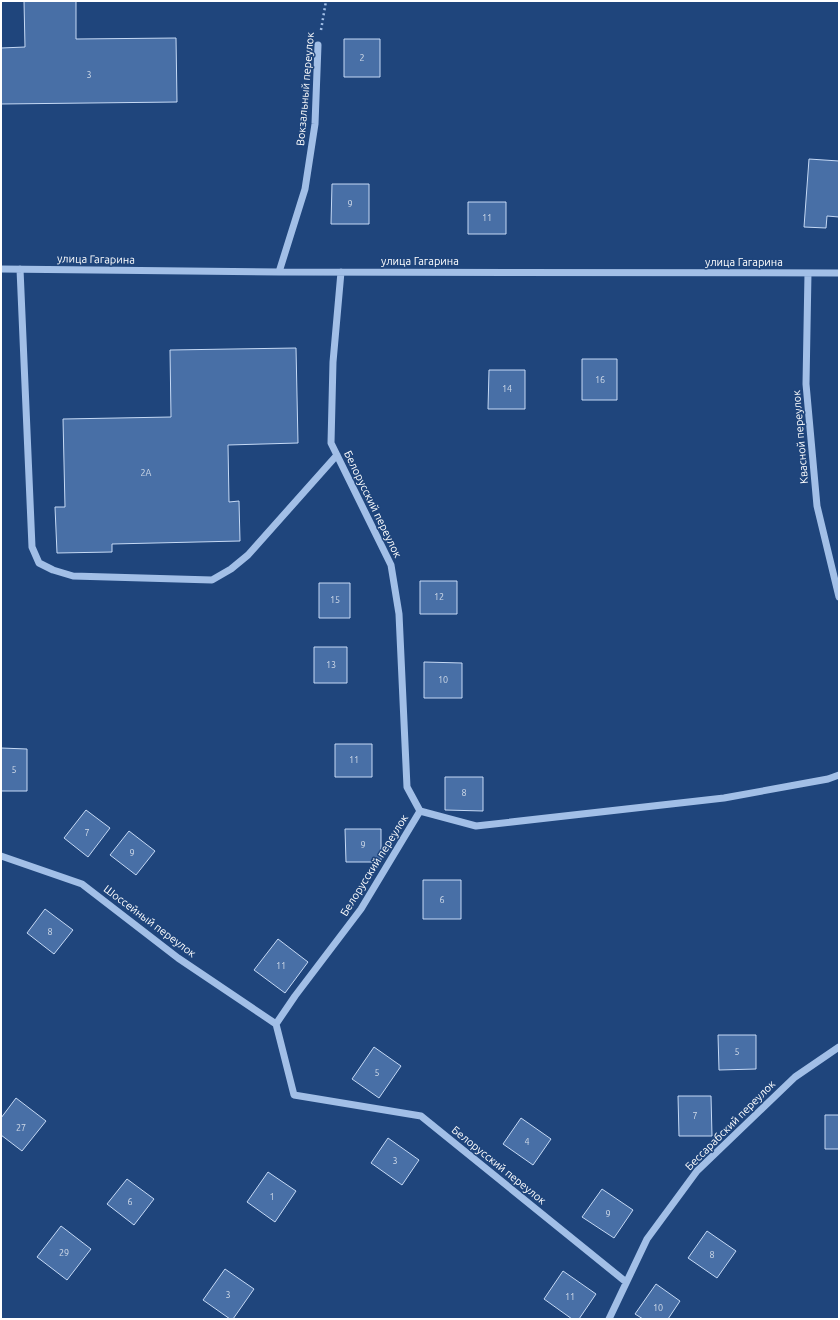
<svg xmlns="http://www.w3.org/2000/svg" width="840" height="1320" font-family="Ubuntu,sans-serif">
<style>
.building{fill:#486fa6;stroke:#c5d9f5}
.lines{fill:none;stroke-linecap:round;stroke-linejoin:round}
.path{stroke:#a2bfe7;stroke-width:2.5;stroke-dasharray:2 3;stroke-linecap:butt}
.minor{stroke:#a2bfe7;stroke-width:7}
.labels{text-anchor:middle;stroke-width:3;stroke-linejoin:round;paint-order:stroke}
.number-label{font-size:9px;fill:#d1dbe9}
.street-label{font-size:11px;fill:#fff;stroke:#1f457c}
</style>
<rect width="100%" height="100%" fill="#1f457c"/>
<path class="building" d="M24,1H76V39L176,38L177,102L1,104V48L25,47Z
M344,39H380V77H344Z
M809,159L839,161V217L827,216L826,228L804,227Z
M332,184H369V224H331Z
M468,202H506V234H468Z
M296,348L298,443L228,445L229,502L239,501L240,541L112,544V552L57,553L55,507H65L63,419L171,417L170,350Z
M582,359H617V400H582Z
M489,370H525V409H488Z
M420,581H457V614H420Z
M319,583H350V618H319Z
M314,647H347V683H314Z
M424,662L462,663V698H424Z
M335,744H372V777H335Z
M1,748L27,749V791H1Z
M445,777H483V811L445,810Z
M86,810L110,828L88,857L64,838Z
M345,829H381V862H346Z
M129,831L155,851L136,875L110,855Z
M423,880H461V919H423Z
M45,909L73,930L54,954L27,933Z
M278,939L308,962L285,993L254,970Z
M718,1035H756V1069L719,1070Z
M374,1047L401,1066L379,1098L352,1079Z
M678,1096H711L712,1136H679Z
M16,1098L46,1121L22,1151L1,1135V1118Z
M825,1115H839V1149H825Z
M521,1118L551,1139L533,1165L503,1144Z
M388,1138L419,1160L402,1185L371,1163Z
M268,1172L296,1191L275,1222L247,1202Z
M127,1179L154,1199L134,1225L107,1204Z
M602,1189L633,1210L614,1238L582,1217Z
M61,1226L91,1249L67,1280L37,1257Z
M707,1231L736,1251L717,1278L688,1258Z
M225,1269L254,1289L233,1319H230L203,1300Z
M563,1271L596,1294L579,1319H572L544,1299Z
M656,1284L680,1301L668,1319H643L635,1314Z"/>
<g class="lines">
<path class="path" d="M321,30L326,1"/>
<path class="minor" d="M1,269L279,272L839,273
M20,269L32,547L39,563L53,570L73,576L212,580L231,569L248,555L337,455
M279,272L305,189L315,124L318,45
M341,272L333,362L331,443L391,565L399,614L407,787L420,811L361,909L295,996L276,1024L294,1095L421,1116L626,1282
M808,273L806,384L817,506L839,597
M420,811L476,826L724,798L828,779L839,775
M1,856L82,884L178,958L276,1024
M609,1319L647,1239L697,1171L795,1077L839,1047"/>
</g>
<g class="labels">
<g class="number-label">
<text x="362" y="61">2</text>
<text x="89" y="78">3</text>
<text x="350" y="207">9</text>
<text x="487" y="221">11</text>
<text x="600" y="383">16</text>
<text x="507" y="392">14</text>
<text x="146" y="476">2А</text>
<text x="439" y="600">12</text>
<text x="335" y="603">15</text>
<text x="331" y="668">13</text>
<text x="443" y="683">10</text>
<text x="354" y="763">11</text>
<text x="14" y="773">5</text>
<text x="464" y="796">8</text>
<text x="87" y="836">7</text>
<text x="363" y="848">9</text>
<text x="132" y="856">9</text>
<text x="442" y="903">6</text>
<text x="50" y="935">8</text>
<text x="281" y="969">11</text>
<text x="737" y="1055">5</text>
<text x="377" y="1076">5</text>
<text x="695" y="1119">7</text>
<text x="21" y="1131">27</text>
<text x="527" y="1145">4</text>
<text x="395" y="1164">3</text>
<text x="272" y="1200">1</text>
<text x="130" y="1205">6</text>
<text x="608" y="1217">9</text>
<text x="64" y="1256">29</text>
<text x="712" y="1258">8</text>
<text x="228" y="1298">3</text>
<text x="570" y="1300">11</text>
<text x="658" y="1311">10</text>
</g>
<g class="street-label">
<text transform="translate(305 89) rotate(-85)" y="4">Вокзальный переулок</text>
<text transform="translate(96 259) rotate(1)" y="4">улица Гагарина</text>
<text x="420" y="265">улица Гагарина</text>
<text x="744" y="266">улица Гагарина</text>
<text transform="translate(800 437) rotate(-95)" y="4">Квасной переулок</text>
<text transform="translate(373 504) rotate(64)" y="4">Белорусский переулок</text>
<text transform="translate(374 865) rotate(-58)" y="4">Белорусский переулок</text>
<text transform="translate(150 921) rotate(37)" y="4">Шоссейный переулок</text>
<text transform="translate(730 1125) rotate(-45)" y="4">Бессарабский переулок</text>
<text transform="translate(499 1165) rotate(39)" y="4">Белорусский переулок</text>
</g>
</g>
<rect width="840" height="1320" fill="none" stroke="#ffffff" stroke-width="4"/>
</svg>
